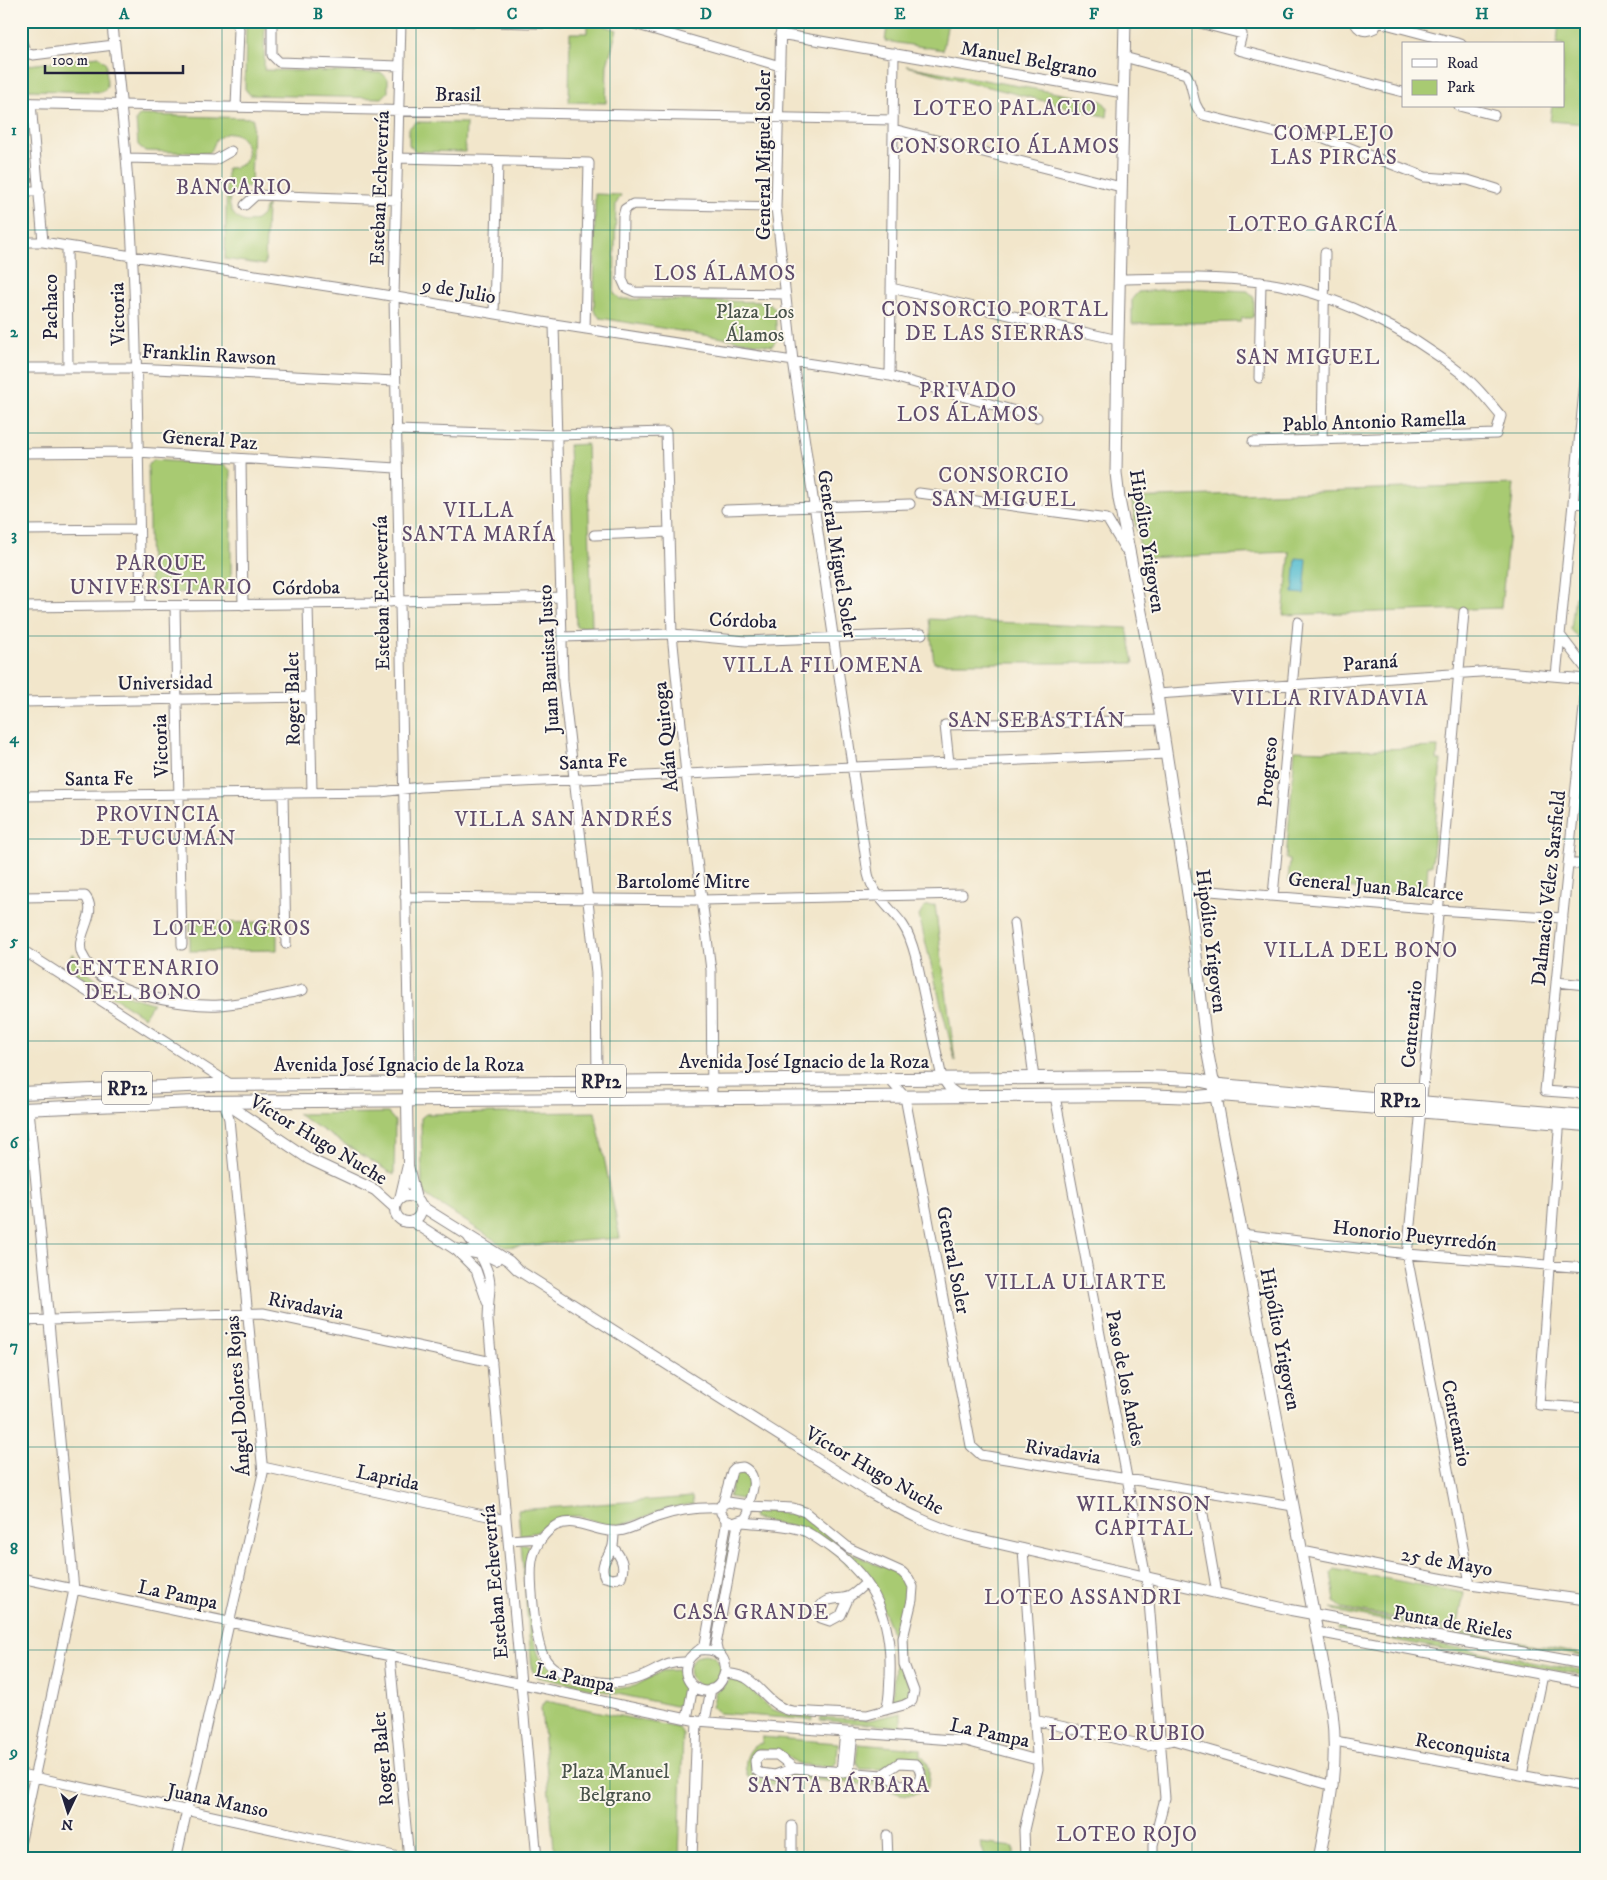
<svg xmlns="http://www.w3.org/2000/svg" width="1607" height="1880" font-family="'IM FELL DW Pica',serif">
<style>
.green{fill:#a8ca72;stroke:#657656}
.water{fill:#52bccf;stroke:#3a6f85}
.lines{fill:none;stroke-linecap:round;stroke-linejoin:round}
.minor-casing{stroke:#8a8483;stroke-width:11}
.tertiary-casing{stroke:#8a8483;stroke-width:12}
.secondary-casing{stroke:#8a8483;stroke-width:13}
.primary-casing{stroke:#8a8483;stroke-width:14}
.minor{stroke:#fff;stroke-width:9}
.tertiary{stroke:#fff;stroke-width:10}
.secondary{stroke:#fff;stroke-width:11}
.primary{stroke:#fff;stroke-width:12}
.grid{fill:none;stroke:#0f766e;stroke-width:1;stroke-opacity:0.55}
.labels{text-anchor:middle;stroke-width:4;stroke-linejoin:round;paint-order:stroke}
.shield{fill:#fbf7ec;stroke:#636270;stroke-width:1}
.shield-label{font-size:19px;font-weight:bold;fill:#22223b}
.street-label{font-size:20px;fill:#22223b;stroke:#fbf7ec}
.park-label{font-size:20px;fill:#4a544c;stroke:#fbf7ec}
.neighbourhood-label{font-size:21px;letter-spacing:1px;fill:#604c6c;stroke:#fbf7ec}
.neatline{fill:none;stroke:#0f766e;stroke-width:2}
.grid-label{font-size:16px;text-anchor:middle;font-weight:bold;fill:#0f766e}
</style>
<rect width="100%" height="100%" fill="#fbf7ec"/>
<filter id="ink" filterUnits="userSpaceOnUse"><feTurbulence type="fractalNoise" baseFrequency=".02" numOctaves="2"/><feDisplacementMap in="SourceGraphic" scale="10" xChannelSelector="R" yChannelSelector="G"/><feConvolveMatrix kernelMatrix="1 2 1 2 8 2 1 2 1" color-interpolation-filters="sRGB"/></filter>
<filter id="wash" filterUnits="userSpaceOnUse"><feTurbulence type="fractalNoise" baseFrequency=".0096" numOctaves="4" result="noise"/><feDisplacementMap in="SourceGraphic" scale="20" xChannelSelector="R" yChannelSelector="G"/><feGaussianBlur stdDeviation="1.12" result="paint"/><feColorMatrix in="noise" values="0 0 0 0 0 0 0 0 0 0 0 0 0 0 0 0 0 1.4 0 .05"/><feComposite in="paint" operator="in"/></filter>
<g filter="url(#wash)">
<rect width="100%" height="100%" fill="#f2e6cb"/>
<path class="green" d="M246,21H265L264,70L382,73L388,79V92L382,98L250,95L245,89Z
M587,21H603V25L617,30L607,65L606,103L569,102L570,33H587Z
M888,21H948L943,50L885,41Z
M1559,21H1586V124L1550,121L1552,106H1563V44H1557Z
M99,56L106,63L107,87L102,92L28,90L21,66Z
M906,66L1102,101L1108,108L1107,117Z
M140,115L253,118L251,187C210,186 236,238 260,217C264,214 265,207 267,204L265,265L225,259L227,168C263,169 245,119 220,137C213,141 214,149 209,153L145,151L138,145L136,120Z
M416,122L466,123L465,152L415,151L409,145V128Z
M595,194L621,195L616,204L614,293L620,299L768,302L775,308L777,339L772,346L600,318L594,311Z
M21,198L26,199L32,204L33,223L28,230H21Z
M1186,288L1248,291L1254,298V316L1251,318H1242L1241,322L1132,324V299L1138,292Z
M587,444L592,627H576L569,445Z
M153,460L225,465L231,471V586L224,592L157,593L150,586L148,465Z
M1514,484L1501,608L1283,615L1290,552L1142,558L1131,498Z
M1586,549V648L1571,629L1575,596L1582,592Z
M929,619L1127,628L1134,663H934Z
M1438,747L1437,760H1441L1432,865H1428L1426,892L1421,895L1291,883L1288,880L1290,860L1286,859L1295,750L1325,751Z
M935,905L955,1061L919,916L925,906Z
M277,917V950L190,951V918L195,923L273,922Z
M73,953C86,982 124,996 153,1003L144,1017L65,966Z
M595,1112L620,1238L505,1247L427,1196L422,1188L421,1118L426,1114Z
M388,1113L395,1121L394,1175L297,1114Z
M740,1472L746,1474L749,1478L747,1500L729,1497L735,1474Z
M692,1497L693,1504L667,1508L631,1522L618,1525L604,1524L579,1516H564L549,1522L537,1532L520,1535L518,1510Z
M757,1509L801,1514L847,1551L875,1564L891,1569L905,1579L908,1585L909,1593L908,1602L900,1627L899,1648L910,1691C910,1700 905,1701 898,1702L892,1698L895,1665L893,1639L890,1627L874,1588L808,1530L754,1519L753,1513Z
M730,1531H733L712,1645L709,1646Z
M521,1544L529,1546L527,1564L533,1639L540,1658L567,1679L615,1689L635,1686L662,1671L677,1670L680,1672L687,1690L686,1703L675,1706L537,1677L532,1670Z
M1334,1569L1464,1593L1457,1629L1342,1608L1335,1602L1331,1572Z
M1332,1608L1586,1655V1657L1338,1612Z
M1339,1626L1586,1671V1675L1339,1630L1338,1628Z
M689 1670a16 16 0 1 1 32 0a16 16 0 1 1-32 0Z
M729,1679C752,1681 756,1701 774,1710C786,1715 800,1715 813,1716V1720L719,1713L712,1707L716,1691L724,1686Z
M546,1701L679,1728L683,1734L679,1859H555L541,1708Z
M901,1713V1727L820,1720L821,1717L869,1720Z
M762,1737L838,1743L837,1762L831,1767L797,1764L780,1751L758,1749L752,1754L751,1772L758,1778L776,1780L792,1774L882,1781L900,1789L916,1790L922,1786L925,1770L921,1761L900,1759L880,1769H861L856,1762L858,1744L921,1749V1755C932,1764 929,1774 928,1787C919,1797 902,1797 890,1790C888,1789 887,1787 884,1786C880,1785 875,1785 872,1785C846,1783 820,1780 794,1779C788,1779 785,1782 780,1783C773,1785 763,1785 757,1783C739,1779 743,1746 762,1743Z
M980,1843L1014,1847V1859H986Z"/>
<path class="water" d="M1296,558L1307,559L1304,594L1293,593Z"/>
</g>
<g filter="url(#ink)">
<g class="lines">
<g class="minor-casing">
<path id="minor" d="M235,21L239,29L236,107
M272,21V55L279,62L400,66
M401,21L394,297L409,1063L407,1101
M447,21L568,24L575,21
M624,21L780,66
M781,21L776,207L793,361L868,874C873,896 891,908 903,925C910,935 913,947 916,958L942,1078L949,1088L960,1096
M1192,21L1242,34L1238,50L1403,92
M1354,21C1358,31 1366,33 1375,28L1378,21
M1378,22L1461,44
M780,34L1123,93
M21,40L26,53L33,55L114,45
M1124,57L1186,74C1195,87 1190,103 1203,115L1272,132L1319,136L1425,177L1468,180L1497,189
M31,103L43,242
M1459,106L1494,115
M893,129L1121,187
M126,158L215,160L231,151
M398,158L589,163L585,329
M21,191H40
M245,205L256,195L397,200
M776,207L633,204L625,209L623,216L622,279L626,288L635,292L785,294
M21,242H43L67,246L379,294L554,324L890,376L1037,417
M67,246L68,368
M1119,279C1167,278 1213,276 1260,282C1330,290 1408,330 1462,374C1477,386 1489,402 1501,416L1496,434L1253,442
M891,288L1118,340
M494,313L498,161
M554,324L563,681L596,972L597,1081
M21,368H135L395,381
M890,376L894,53
M1259,378L1261,282
M396,430L557,435L666,432L672,634L686,774L711,970L712,1098
M1322,440L1325,253
M21,453L137,452L396,468
M241,459L243,605
M919,493L1107,519L1128,554
M1573,503L1586,504
M726,510L910,504
M21,530L139,529
M594,535L668,532
M308,604L312,793
M141,606C137,439 139,271 121,105L893,120
M175,606L182,945
M21,607L379,603L399,601L561,597
M1464,612L1424,1077L1407,1256L1470,1584
M1560,635L1586,669
M562,637L672,634L746,641L922,634
M1556,676L1586,371
M1586,688L1545,1091L1586,1094
M1157,694L1495,671L1586,679
M21,702L310,697
M949,763L945,725L1161,720
M283,793L286,944
M21,796L381,792L420,787L686,774L1166,754
M1568,863L1586,865
M1187,889L1438,910L1563,918
M1273,896L1298,622
M21,897L85,896C100,913 74,935 82,954C99,993 182,1007 220,1005C248,1003 275,996 303,990
M405,897L702,900L962,894
M1014,923L1034,1078
M21,949L232,1085
M1556,982L1586,985
M889,1079L905,1097L971,1446L981,1455L1293,1506
M1055,1096L1148,1589L1165,1798L1153,1845V1859
M1560,1117L1539,1405L1586,1408
M1242,1234L1407,1254L1586,1268
M467,1235C478,1251 491,1269 490,1289C489,1300 488,1310 488,1321L537,1859
M455,1249L476,1270L487,1302
M21,1321L263,1313L492,1362
M263,1467L506,1520
M1199,1491L1217,1593
M728,1502L748,1505L749,1512L745,1519L733,1523L726,1520L721,1513V1505Z
M723,1503L732,1471L735,1468L743,1467C759,1475 753,1491 748,1505
M742,1522C761,1524 783,1524 802,1530C812,1534 822,1542 831,1548C877,1581 892,1621 890,1676C889,1687 890,1699 886,1710
M508,1540L542,1538
M613,1547C620,1556 626,1565 621,1577L613,1579L605,1577C599,1566 607,1558 612,1549C614,1544 614,1537 614,1531
M1023,1549L1038,1769L1024,1830L1025,1859
M1302,1551L1470,1584L1586,1600
M21,1578L697,1721L966,1741L1037,1760
M849,1597L841,1615L830,1621L821,1618L818,1611C823,1595 839,1601 850,1596C856,1593 861,1587 866,1583
M1317,1632L1586,1683
M700,1650C747,1646 719,1712 691,1684C686,1678 684,1670 687,1663C690,1653 700,1652 705,1644L726,1526V1520
M718,1654L716,1645L737,1529L740,1522
M390,1657L409,1859
M687,1662C666,1661 659,1670 641,1677C617,1687 595,1682 571,1676C559,1672 550,1668 544,1657C535,1642 528,1573 533,1556C536,1544 545,1532 555,1526C576,1515 597,1534 618,1531C632,1530 644,1521 657,1517C677,1510 699,1507 721,1508
M726,1673C732,1674 740,1675 746,1678C763,1688 770,1707 792,1711L867,1715L904,1705L912,1701L914,1691L904,1664L903,1638L912,1600L913,1587L909,1579L902,1572L849,1548L805,1512L793,1508L749,1506
M687,1719L693,1686
M1034,1720L1148,1746L1173,1740L1333,1786
M705,1721L711,1689
M1335,1741L1586,1787
M794,1768L777,1755H760L755,1761L756,1770L760,1773L775,1775L794,1768L882,1775L889,1777L900,1785L916,1784C922,1779 922,1770 916,1764L899,1763L882,1775
M841,1772L845,1732
M849,1773L853,1732
M21,1774L408,1859
M1522,1775L1543,1675
M792,1826V1859
M887,1835L888,1859
M21,1840L74,1590L29,1109
M176,1859L263,1473L229,1119L224,1102
M692,1859L697,1721"/>
</g>
<g class="tertiary-casing">
<path id="tertiary" d="M21,103L121,105L112,21
M224,1102L309,1159L375,1190L395,1208
M408,1166L416,1199
M395 1209a13 13 0 1 1 26 0a13 13 0 1 1-26 0Z
M400,1199L408,1165L407,1101
M421,1206L509,1261L518,1270L869,1492C901,1510 934,1528 970,1537L1291,1610L1586,1664
M412,1221L455,1249L486,1255L496,1260"/>
</g>
<g class="secondary-casing">
<path id="secondary" d="M1125,21L1118,340L1116,473L1119,499L1157,694L1192,920L1206,1044L1332,1712C1339,1764 1329,1808 1319,1859"/>
</g>
<g class="primary-casing">
<path id="primary" d="M21,1093L211,1085L1146,1077L1193,1079L1220,1085L1586,1116
M21,1109L195,1102L1140,1095L1196,1097L1220,1095L1586,1125"/>
</g>
<use href="#minor" class="minor"/>
<use href="#tertiary" class="tertiary"/>
<use href="#secondary" class="secondary"/>
<use href="#primary" class="primary"/>
</g>
</g>
<path class="grid" d="M222,21V1859M416,21V1859M610,21V1859M804,21V1859M998,21V1859M1192,21V1859M1385,21V1859M21,230H1586M21,433H1586M21,636H1586M21,839H1586M21,1041H1586M21,1244H1586M21,1447H1586M21,1650H1586"/>
<g class="labels">
<g class="shield">
<rect x="576" y="1064.5" width="50" height="33" rx="4"/>
<rect x="102" y="1071.5" width="50" height="33" rx="4"/>
<rect x="1375" y="1083.5" width="50" height="33" rx="4"/>
</g>
<g class="shield-label">
<text x="601" y="1088">RP12</text>
<text x="127" y="1095">RP12</text>
<text x="1400" y="1107">RP12</text>
</g>
<g class="street-label">
<text transform="translate(1029 59) rotate(10)" y="7">Manuel Belgrano</text>
<text transform="translate(458 94) rotate(1)" y="7">Brasil</text>
<text transform="translate(763 155) rotate(-90)" y="7">General Miguel Soler</text>
<text transform="translate(379 188) rotate(-88)" y="7">Esteban Echeverría</text>
<text transform="translate(459 290) rotate(10)" y="7">9 de Julio</text>
<text transform="translate(50 307) rotate(-90)" y="7">Pachaco</text>
<text transform="translate(117 314) rotate(-91)" y="7">Victoria</text>
<text transform="translate(209 354) rotate(3)" y="7">Franklin Rawson</text>
<text transform="translate(1374 421) rotate(-2)" y="7">Pablo Antonio Ramella</text>
<text transform="translate(210 439) rotate(4)" y="7">General Paz</text>
<text transform="translate(1148 541) rotate(81)" y="7">Hipólito Yrigoyen</text>
<text transform="translate(838 554) rotate(81)" y="7">General Miguel Soler</text>
<text transform="translate(306 587) rotate(-1)" y="7">Córdoba</text>
<text transform="translate(381 593) rotate(-91)" y="7">Esteban Echeverría</text>
<text transform="translate(743 620) rotate(2)" y="7">Córdoba</text>
<text transform="translate(548 659) rotate(-93)" y="7">Juan Bautista Justo</text>
<text transform="translate(1370 662) rotate(-4)" y="7">Paraná</text>
<text transform="translate(165 682) rotate(-1)" y="7">Universidad</text>
<text transform="translate(292 699) rotate(-91)" y="7">Roger Balet</text>
<text transform="translate(665 737) rotate(-96)" y="7">Adán Quiroga</text>
<text transform="translate(160 746) rotate(-92)" y="7">Victoria</text>
<text transform="translate(593 761) rotate(-3)" y="7">Santa Fe</text>
<text transform="translate(1267 772) rotate(-85)" y="7">Progreso</text>
<text transform="translate(99 778) rotate(-1)" y="7">Santa Fe</text>
<text x="683" y="888">Bartolomé Mitre</text>
<text transform="translate(1376 886) rotate(5)" y="7">General Juan Balcarce</text>
<text transform="translate(1548 888) rotate(-84)" y="7">Dalmacio Vélez Sarsfield</text>
<text transform="translate(1212 941) rotate(83)" y="7">Hipólito Yrigoyen</text>
<text transform="translate(1411 1024) rotate(-85)" y="7">Centenario</text>
<text x="804" y="1068">Avenida José Ignacio de la Roza</text>
<text x="399" y="1071">Avenida José Ignacio de la Roza</text>
<text transform="translate(319 1139) rotate(31)" y="7">Víctor Hugo Nuche</text>
<text transform="translate(1415 1235) rotate(6)" y="7">Honorio Pueyrredón</text>
<text transform="translate(954 1260) rotate(79)" y="7">General Soler</text>
<text transform="translate(306 1305) rotate(11)" y="7">Rivadavia</text>
<text transform="translate(1281 1339) rotate(79)" y="7">Hipólito Yrigoyen</text>
<text transform="translate(1126 1378) rotate(79)" y="7">Paso de los Andes</text>
<text transform="translate(237 1396) rotate(-94)" y="7">Ángel Dolores Rojas</text>
<text transform="translate(1457 1423) rotate(79)" y="7">Centenario</text>
<text transform="translate(1063 1451) rotate(9)" y="7">Rivadavia</text>
<text transform="translate(875 1470) rotate(30)" y="7">Víctor Hugo Nuche</text>
<text transform="translate(388 1477) rotate(12)" y="7">Laprida</text>
<text transform="translate(1447 1561) rotate(10)" y="7">25 de Mayo</text>
<text transform="translate(494 1582) rotate(-95)" y="7">Esteban Echeverría</text>
<text transform="translate(178 1594) rotate(12)" y="7">La Pampa</text>
<text transform="translate(1453 1622) rotate(10)" y="7">Punta de Rieles</text>
<text transform="translate(575 1677) rotate(12)" y="7">La Pampa</text>
<text transform="translate(990 1732) rotate(12)" y="7">La Pampa</text>
<text transform="translate(1463 1747) rotate(10)" y="7">Reconquista</text>
<text transform="translate(382 1759) rotate(-95)" y="7">Roger Balet</text>
<text transform="translate(218 1800) rotate(12)" y="7">Juana Manso</text>
</g>
<g class="park-label">
<text x="755" y="318">Plaza Los<tspan x="755" dy="23">Álamos</tspan></text>
<text x="615" y="1778">Plaza Manuel<tspan x="615" dy="23">Belgrano</tspan></text>
</g>
<g class="neighbourhood-label">
<text x="1005" y="115">LOTEO PALACIO</text>
<text x="1334" y="140">COMPLEJO<tspan x="1334" dy="24">LAS PIRCAS</tspan></text>
<text x="1005" y="153">CONSORCIO ÁLAMOS</text>
<text x="234" y="194">BANCARIO</text>
<text x="1313" y="231">LOTEO GARCÍA</text>
<text x="725" y="280">LOS ÁLAMOS</text>
<text x="995" y="316">CONSORCIO PORTAL<tspan x="995" dy="24">DE LAS SIERRAS</tspan></text>
<text x="1308" y="364">SAN MIGUEL</text>
<text x="968" y="397">PRIVADO<tspan x="968" dy="24">LOS ÁLAMOS</tspan></text>
<text x="1004" y="482">CONSORCIO<tspan x="1004" dy="24">SAN MIGUEL</tspan></text>
<text x="479" y="517">VILLA<tspan x="479" dy="24">SANTA MARÍA</tspan></text>
<text x="161" y="570">PARQUE<tspan x="161" dy="24">UNIVERSITARIO</tspan></text>
<text x="823" y="672">VILLA FILOMENA</text>
<text x="1330" y="705">VILLA RIVADAVIA</text>
<text x="1037" y="727">SAN SEBASTIÁN</text>
<text x="158" y="821">PROVINCIA<tspan x="158" dy="24">DE TUCUMÁN</tspan></text>
<text x="564" y="826">VILLA SAN ANDRÉS</text>
<text x="232" y="935">LOTEO AGROS</text>
<text x="1361" y="957">VILLA DEL BONO</text>
<text x="143" y="975">CENTENARIO<tspan x="143" dy="24">DEL BONO</tspan></text>
<text x="1076" y="1289">VILLA ULIARTE</text>
<text x="1144" y="1511">WILKINSON<tspan x="1144" dy="24">CAPITAL</tspan></text>
<text x="1083" y="1604">LOTEO ASSANDRI</text>
<text x="751" y="1619">CASA GRANDE</text>
<text x="1127" y="1740">LOTEO RUBIO</text>
<text x="839" y="1792">SANTA BÁRBARA</text>
<text x="1127" y="1841">LOTEO ROJO</text>
</g>
</g>
<rect width="1607" height="1880" fill="none" stroke="#fbf7ec" stroke-width="55"/>
<rect x="1402" y="42" width="162" height="65" fill="#fbf7ec" stroke="#a4a2a5"/>
<rect x="1412" y="59" width="25" height="8" fill="#ffffff" stroke="#a4a2a5"/>
<text x="1447" y="68" font-size="15" fill="#22223b">Road</text>
<rect x="1412" y="80" width="25" height="15" fill="#a8ca72" stroke="#a4a2a5"/>
<text x="1447" y="92" font-size="15" fill="#22223b">Park</text>
<g transform="translate(68 1812) rotate(184)" stroke="#fbf7ec" stroke-width="4" paint-order="stroke">
<path d="M0-4L9 19L0 12L-9 19Z" fill="#22223b"/>
<text y="-8" font-size="14" font-weight="bold" text-anchor="middle" fill="#22223b">N</text>
</g>
<path d="M45 65v8h138v-8" fill="none" stroke="#22223b" stroke-width="2.5"/>
<text x="52" y="65" font-size="15" fill="#22223b" stroke="#fbf7ec" stroke-width="4" paint-order="stroke">100 m</text>
<rect x="28" y="28" width="1552" height="1824" class="neatline"/>
<g class="grid-label">
<text x="124" y="19">A</text>
<text x="318" y="19">B</text>
<text x="512" y="19">C</text>
<text x="706" y="19">D</text>
<text x="900" y="19">E</text>
<text x="1094" y="19">F</text>
<text x="1288" y="19">G</text>
<text x="1482" y="19">H</text>
<text x="14" y="135">1</text>
<text x="14" y="337">2</text>
<text x="14" y="540">3</text>
<text x="14" y="743">4</text>
<text x="14" y="946">5</text>
<text x="14" y="1148">6</text>
<text x="14" y="1351">7</text>
<text x="14" y="1554">8</text>
<text x="14" y="1757">9</text>
</g>
</svg>
